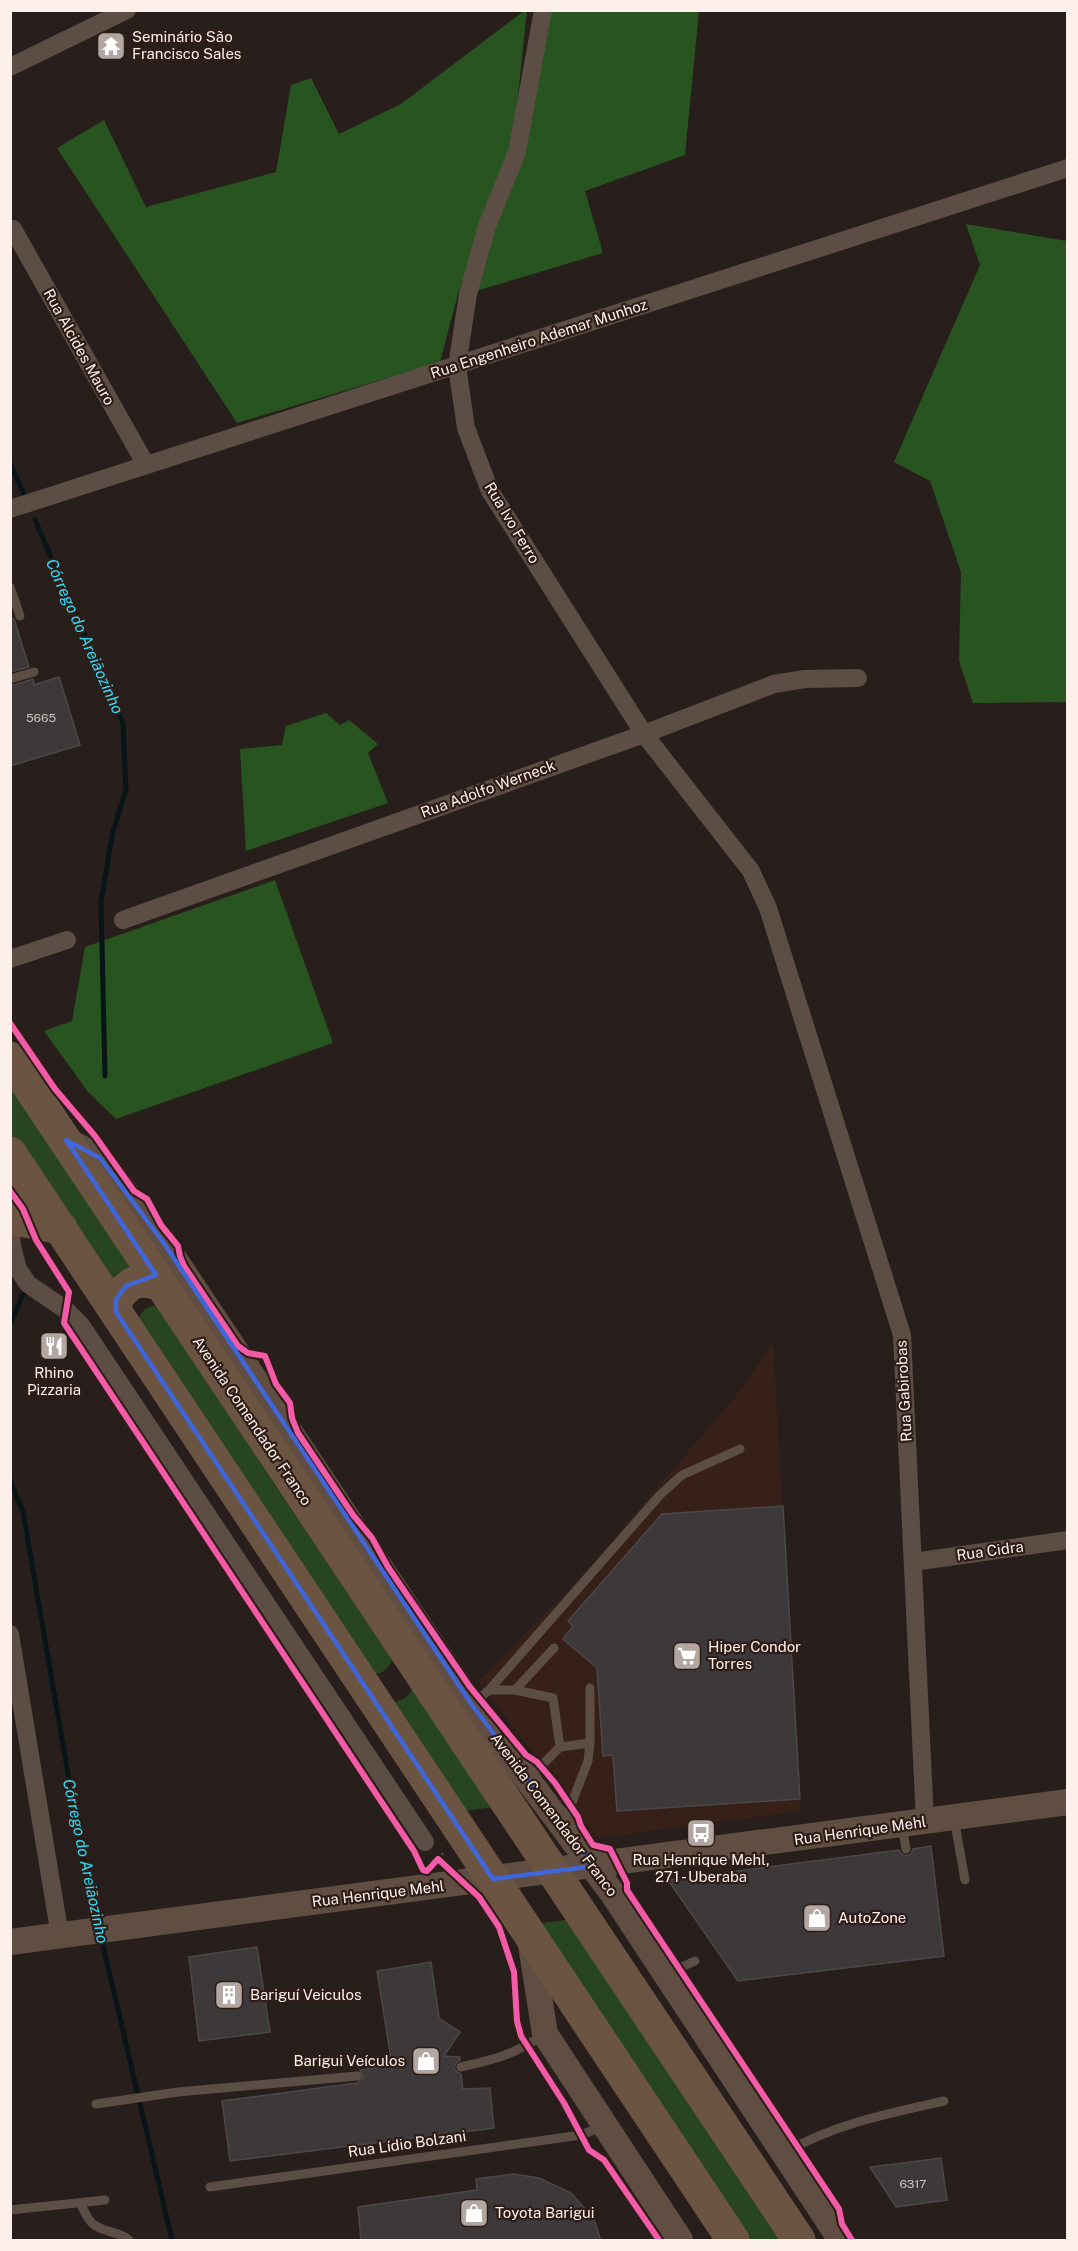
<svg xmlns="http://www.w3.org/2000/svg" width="1078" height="2251" font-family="'Public Sans',sans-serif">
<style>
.built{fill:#362018}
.green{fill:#274521}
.forest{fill:#27541f}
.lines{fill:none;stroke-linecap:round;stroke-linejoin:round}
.stream{stroke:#081417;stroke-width:5}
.building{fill:#3d383a;stroke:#4c4749;stroke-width:1.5}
.path{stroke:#5a4f48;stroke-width:3;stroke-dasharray:1.5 4.5;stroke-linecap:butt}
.lane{stroke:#5c4e45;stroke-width:9}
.street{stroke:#5c4e45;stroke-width:18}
.secondary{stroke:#5f4e41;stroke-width:26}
.highway{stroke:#6b5542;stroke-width:33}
.cycleway-casing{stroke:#2e1d16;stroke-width:10}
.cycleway{stroke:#f35aa7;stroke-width:6}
.marked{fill:none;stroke:#3f66db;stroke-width:4.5;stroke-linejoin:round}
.labels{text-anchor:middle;stroke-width:4.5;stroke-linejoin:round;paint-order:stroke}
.number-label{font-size:12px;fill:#cdc2bf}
.poi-label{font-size:15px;fill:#fdf0eb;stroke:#2e1d16;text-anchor:start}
.street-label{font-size:15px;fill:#fdf0eb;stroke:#2e1d16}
.water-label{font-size:16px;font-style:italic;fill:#2cddfb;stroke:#2e1d16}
</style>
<rect width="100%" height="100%" fill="#281f1c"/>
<path class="built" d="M773,1343L801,1811L597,1838L477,1679L482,1678L578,1580L740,1391Z"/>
<path class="green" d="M10,1080L137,1272C122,1268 112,1272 110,1288L11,1136Z
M152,1306L161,1308L260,1463L392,1660C388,1669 384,1673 374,1674L139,1322C140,1312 144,1309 152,1306Z
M412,1689L494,1807L463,1811L394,1702C404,1700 408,1697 412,1689Z
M567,1920L783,2240H748L540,1923Z"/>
<path class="forest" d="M524,11H527L512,151L484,219L458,294L440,362L237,423L57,148L104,120L146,207L276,172L291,85L311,78L339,134L401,104Z
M548,11H699L685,155L585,191L603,253L473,292Z
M966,224L1067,241V702L973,703L959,661L961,572L930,481L894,462L980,265Z
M326,713L340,725L349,720L378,744L368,753L388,803L246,851L240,749L282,745L286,726Z
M275,880L333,1043L116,1119L88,1092L44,1031L72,1021L85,947Z"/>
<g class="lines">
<path class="stream" d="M10,464L24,494
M35,520L123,723L126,789L113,832L101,901L105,1076
M10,1324L25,1290
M10,1480L23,1512L82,1855L98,1923
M101,1937L172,2240"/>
</g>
<path class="building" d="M10,619H14L29,667L10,672Z
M59,677L80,745L10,766V686L33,679L34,685Z
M783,1506L800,1799L617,1811L613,1755L603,1756L597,1668L563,1639L573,1626L568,1621L662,1514Z
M931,1846L944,1956L738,1981L668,1880L899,1850L901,1854L907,1856L911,1854L913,1849Z
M257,1947L270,2032L199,2041L189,1957Z
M431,1962L439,2018L460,2032L444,2056L460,2057V2060L456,2063L454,2068L457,2072L461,2074L463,2089L490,2088L494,2128L230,2161L222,2101L357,2083L363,2078L360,2070L392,2065L377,1971Z
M941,2158L947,2200L896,2207L870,2167Z
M514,2174L539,2178L571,2193L594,2219L601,2241H361L358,2207L477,2190L476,2179Z"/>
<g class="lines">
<path class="path" d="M438,1859L445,1851"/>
<path class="lane" d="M10,587L20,616
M10,679L34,672
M489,1690H515L554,1648
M515,1690L553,1698L560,1747
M474,1703L489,1690L660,1495L682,1475L740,1449
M528,1779L560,1747L590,1743
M954,1818L965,1880
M564,1823L588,1761L590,1743V1688
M902,1826L906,1849
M668,1973L695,1961
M461,2067C495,2059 514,2055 544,2034
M96,2104L178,2092L357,2076
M786,2152C834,2124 890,2113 944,2101
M210,2187L581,2135L604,2126
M80,2203C84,2210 87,2219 93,2224C104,2233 119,2231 129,2240
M10,2210L105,2200"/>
<path class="street" d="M543,10L517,152L487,226L468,294L457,366L466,428L490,491L644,734L751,871L768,908L902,1335L925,1822
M10,67L127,10
M13,229L146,465
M10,509L1068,168
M123,920L644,734L774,684L805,679L858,678
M10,959L67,940
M10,1224L12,1246L18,1269L28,1284L66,1310L81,1325L425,1842
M913,1562L1068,1540
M10,1634L60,1936"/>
<path class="secondary" d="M66,1140L100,1158L163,1242L472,1705L613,1894L841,2240
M530,1939L545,2034L680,2240
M10,1942L1068,1802"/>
<path class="highway" d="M10,1058L799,2240
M10,1153L733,2240
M10,1218L61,1228
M116,1312V1299C131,1280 139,1278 162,1285"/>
<g class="cycleway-casing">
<path id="cycleway" d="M10,1023L55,1089L95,1136L134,1191L147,1199L161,1225L178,1246L180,1256L184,1266L238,1346L248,1353L265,1356L276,1384L290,1403L292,1418L298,1433L353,1515L372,1538L388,1567L470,1687L526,1755L537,1762L555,1783L578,1817L581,1826L593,1845L610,1849L627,1883V1890L839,2209L842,2224L852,2240
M10,1191L23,1209L36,1240L69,1292L64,1323L414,1851L423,1870L427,1871L438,1859L479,1897L499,1927L514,1972L517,2021L521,2036L564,2103L589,2150L604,2160L659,2240"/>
</g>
<use href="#cycleway" class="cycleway"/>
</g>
<path class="marked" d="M66,1140L100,1158L163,1242L472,1705L594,1866L493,1879L116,1312V1299L126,1286L156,1275Z"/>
<defs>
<g id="temple-square" transform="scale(1.5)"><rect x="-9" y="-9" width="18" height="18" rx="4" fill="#b2a7a3" stroke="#2e1d16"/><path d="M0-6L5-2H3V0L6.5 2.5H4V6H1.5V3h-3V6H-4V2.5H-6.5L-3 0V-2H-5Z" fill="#fff"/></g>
<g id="restaurant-square" transform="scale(1.5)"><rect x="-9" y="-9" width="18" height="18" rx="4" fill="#b2a7a3" stroke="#2e1d16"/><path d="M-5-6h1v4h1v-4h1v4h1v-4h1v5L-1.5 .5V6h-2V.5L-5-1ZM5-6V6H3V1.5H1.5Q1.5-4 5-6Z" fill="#fff"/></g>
<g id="supermarket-square" transform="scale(1.5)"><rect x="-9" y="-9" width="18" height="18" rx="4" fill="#b2a7a3" stroke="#2e1d16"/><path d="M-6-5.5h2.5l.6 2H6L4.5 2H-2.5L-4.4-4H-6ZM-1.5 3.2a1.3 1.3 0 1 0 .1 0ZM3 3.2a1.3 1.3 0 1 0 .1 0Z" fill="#fff"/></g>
<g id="bus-square" transform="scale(1.5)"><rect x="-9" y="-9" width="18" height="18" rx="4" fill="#b2a7a3" stroke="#2e1d16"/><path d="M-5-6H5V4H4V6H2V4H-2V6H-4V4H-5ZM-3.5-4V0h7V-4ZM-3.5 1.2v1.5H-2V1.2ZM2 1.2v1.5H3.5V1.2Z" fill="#fff"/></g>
<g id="shop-square" transform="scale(1.5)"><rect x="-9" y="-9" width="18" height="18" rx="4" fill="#b2a7a3" stroke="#2e1d16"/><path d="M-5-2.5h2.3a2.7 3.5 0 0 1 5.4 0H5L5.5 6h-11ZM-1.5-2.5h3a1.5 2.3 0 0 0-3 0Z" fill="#fff"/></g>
<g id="building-square" transform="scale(1.5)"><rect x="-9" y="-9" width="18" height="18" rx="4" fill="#b2a7a3" stroke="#2e1d16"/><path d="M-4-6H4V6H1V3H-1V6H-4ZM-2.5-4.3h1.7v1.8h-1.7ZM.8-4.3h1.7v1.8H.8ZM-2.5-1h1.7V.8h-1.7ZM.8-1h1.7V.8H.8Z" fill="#fff"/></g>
</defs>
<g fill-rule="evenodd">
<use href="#temple-square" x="111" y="46"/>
<use href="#restaurant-square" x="54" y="1346"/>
<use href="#supermarket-square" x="687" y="1656"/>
<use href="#bus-square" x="701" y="1833"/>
<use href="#shop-square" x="817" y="1918"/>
<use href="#building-square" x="229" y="1995"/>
<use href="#shop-square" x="426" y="2061"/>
<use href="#shop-square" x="474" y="2213"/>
</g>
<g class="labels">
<g class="number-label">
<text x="41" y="722">5665</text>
<text x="913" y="2188">6317</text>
</g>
<g class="poi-label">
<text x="132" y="42">Seminário São<tspan x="132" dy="17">Francisco Sales</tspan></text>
<text x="54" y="1378" text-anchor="middle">Rhino<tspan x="54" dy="17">Pizzaria</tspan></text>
<text x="708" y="1652">Hiper Condor<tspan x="708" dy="17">Torres</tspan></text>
<text x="701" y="1865" text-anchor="middle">Rua Henrique Mehl,<tspan x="701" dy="17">271 - Uberaba</tspan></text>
<text x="838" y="1923">AutoZone</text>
<text x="250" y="2000">Bariguí Veiculos</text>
<text x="405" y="2066" text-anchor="end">Barigui Veículos</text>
<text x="495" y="2218">Toyota Barigui</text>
</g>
<g class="street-label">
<text transform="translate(539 339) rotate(-18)" y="5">Rua Engenheiro Ademar Munhoz</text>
<text transform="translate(79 347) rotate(61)" y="5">Rua Alcides Mauro</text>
<text transform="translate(512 523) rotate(59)" y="5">Rua Ivo Ferro</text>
<text transform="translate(488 789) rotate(-20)" y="5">Rua Adolfo Werneck</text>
<text transform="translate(904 1391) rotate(-93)" y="5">Rua Gabirobas</text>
<text transform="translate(252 1421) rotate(56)" y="5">Avenida Comendador Franco</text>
<text transform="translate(990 1551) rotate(-8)" y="5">Rua Cidra</text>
<text transform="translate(554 1815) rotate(53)" y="5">Avenida Comendador Franco</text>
<text transform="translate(860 1831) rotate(-8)" y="5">Rua Henrique Mehl</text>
<text transform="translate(378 1894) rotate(-7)" y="5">Rua Henrique Mehl</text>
<text transform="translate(407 2144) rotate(-8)" y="5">Rua Lídio Bolzani</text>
</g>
<g class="water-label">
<text transform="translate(85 636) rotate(66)" y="6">Córrego do Areiãozinho</text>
<text transform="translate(86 1861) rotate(78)" y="6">Córrego do Areiãozinho</text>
</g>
</g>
<rect width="1078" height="2251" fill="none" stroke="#fdf0eb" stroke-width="24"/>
</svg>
